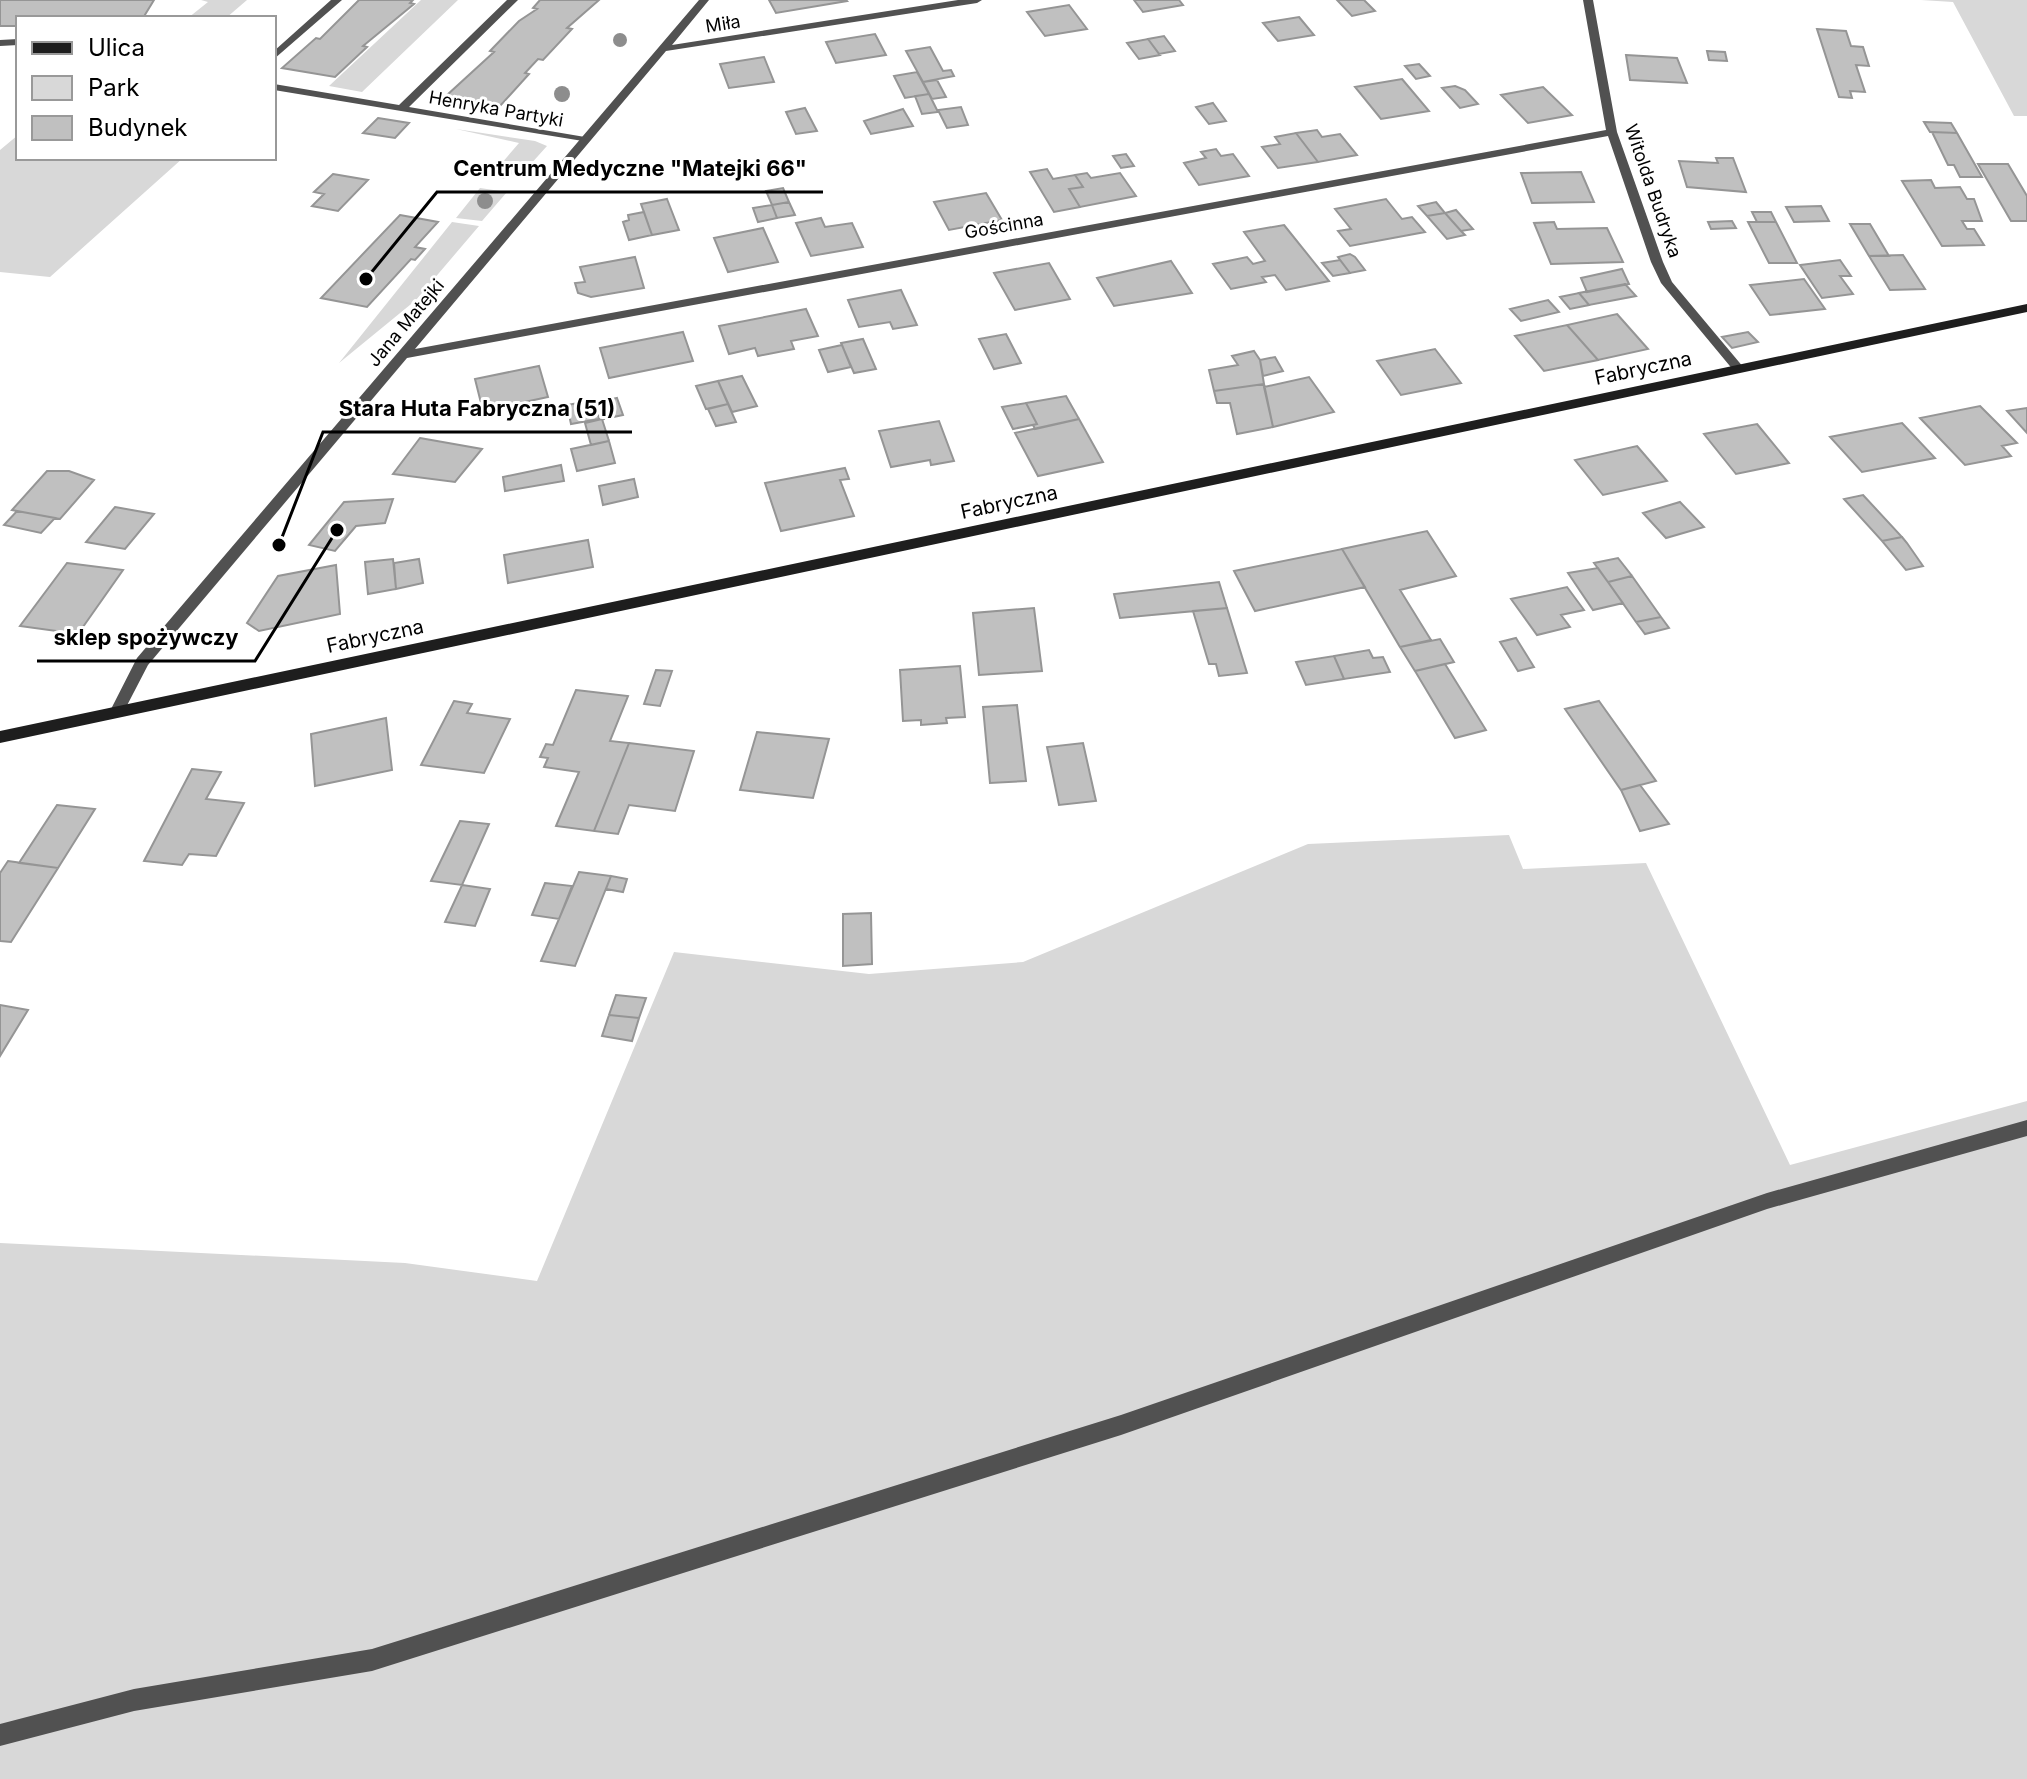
<svg xmlns="http://www.w3.org/2000/svg" width="2027" height="1779" font-family="Inter,sans-serif">
<style>
.green{fill:#d8d8d8}
.building{fill:#c0c0c0;stroke:#959595;stroke-width:2}
.lines{fill:none;stroke-linecap:round;stroke-linejoin:round}
.lane{fill:#515151;fill-rule:evenodd}
.street{fill:#515151;fill-rule:evenodd}
.secondary{fill:#1e1e1e;fill-rule:evenodd}
.tree{fill:#8d8d8d}
.labels{text-anchor:middle;stroke-width:6;stroke-linejoin:round;paint-order:stroke}
.far-street-label{font-size:18px;fill:#000;stroke:#fff}
.street-label{font-size:20px;fill:#000;stroke:#fff}
.leader{fill:none;stroke:#000;stroke-width:3}
.callout-dot{fill:#000;stroke:#fff;stroke-width:3}
.callout-label{font-size:22px;text-anchor:middle;font-weight:bold;fill:#000;stroke:#fff;stroke-width:6;stroke-linejoin:round;paint-order:stroke}
</style>
<rect width="100%" height="100%" fill="#fff"/>
<path class="green" d="M201,0H247L226,18H188L208,2Z
M421,0H458L362,92L329,86Z
M1921,0H2027V116H2014L1953,2Z
M456,129L535,141L547,146L520,176L495,171L519,143Z
M18,135V158H183L50,277L0,272V150Z
M480,188L507,192L482,221L456,218Z
M452,222L479,226L416,300L339,363Z
M1509,835L1523,869L1646,863L1790,1165L2027,1101V1779H0V1243L405,1263L537,1281L674,952L869,974L1023,962L1308,844Z"/>
<path class="building" d="M0,0H154L143,18H18V26H0Z
M359,0H413L410,3L414,4L363,46L367,47L335,77L282,68L316,38L320,39Z
M540,0H599L567,28L572,29L543,60L538,59L525,73L529,74L500,106L446,96L494,52L490,51L519,21L537,9L533,8Z
M769,0H846L847,1L776,13Z
M1134,0H1179L1183,5L1143,12Z
M1337,0H1364L1375,11L1352,16Z
M1069,5L1087,29L1045,36L1027,12Z
M1299,17L1314,35L1278,41L1263,23Z
M1817,29L1846,31L1851,46L1863,47L1869,66L1856,65L1865,92L1850,91L1852,98L1839,97Z
M875,34L886,55L836,63L826,42Z
M1164,36L1175,51L1159,54L1148,39Z
M1148,39L1160,55L1139,59L1127,43Z
M930,47L943,71L951,70L954,76L923,82L906,51Z
M1707,51L1725,52L1727,61L1709,60Z
M1626,55L1677,58L1687,83L1630,80Z
M764,57L774,82L729,88L720,64Z
M1419,64L1430,76L1416,79L1405,66Z
M917,72L929,94L905,98L894,76Z
M1402,79L1429,111L1381,119L1355,87Z
M937,80L946,97L932,99L923,82Z
M1455,86L1465,90L1478,104L1460,108L1442,88Z
M1543,87L1572,115L1528,123L1501,95Z
M929,94L938,112L922,114L915,96Z
M1213,103L1226,121L1209,124L1196,107Z
M961,107L968,125L947,128L938,110Z
M805,108L817,131L796,134L786,112Z
M903,109L913,126L871,134L864,121Z
M378,118L409,123L395,138L363,133Z
M1924,122L1951,123L1957,133L1930,132Z
M1317,130L1322,137L1340,134L1357,155L1318,162L1296,133Z
M1932,132L1957,133L1982,177H1960L1954,165H1948Z
M1296,133L1318,162L1278,168L1262,147L1280,144L1275,137Z
M1216,149L1221,156L1233,154L1249,176L1199,185L1184,163L1206,158L1201,152Z
M1126,154L1134,166L1121,168L1113,156Z
M1716,158H1733L1746,192L1687,187L1679,161L1718,163Z
M1978,164H2008L2027,196V221H2011Z
M1047,169L1053,179L1075,175L1083,187L1069,189L1080,207L1054,212L1030,172Z
M1581,172L1594,202L1532,203L1521,173Z
M1087,173L1091,178L1120,173L1136,196L1080,207L1069,189L1083,187L1075,175Z
M333,174L368,180L338,211L312,206L324,194L314,192Z
M1931,180L1935,188L1960,187L1967,199H1974L1982,221H1962L1967,229H1974L1984,245L1942,246L1902,181Z
M783,188L789,202L772,205L766,191Z
M986,193L1002,220L949,230L934,202Z
M667,199L679,230L652,235L641,204Z
M1386,199L1402,219L1412,217L1425,232L1350,246L1338,231L1351,229L1335,209Z
M789,202L795,215L777,218L772,205Z
M1436,202L1445,213L1427,216L1418,206Z
M772,205L777,218L758,222L753,208Z
M1821,206L1829,221L1794,222L1786,207Z
M1456,210L1473,229L1461,231L1445,213Z
M644,212L652,235L629,240L623,222L629,220L628,215Z
M1752,212H1771L1776,222H1757Z
M1445,213L1461,231L1465,235L1447,239L1427,216Z
M400,215L438,222L415,247L425,249L415,260L411,259L367,307L321,298Z
M821,218L825,227L852,223L863,247L811,256L796,223Z
M1732,221L1736,228L1711,229L1708,222Z
M1554,222L1557,229L1607,228L1623,262L1551,264L1534,223Z
M1748,222H1776L1797,263H1769Z
M1850,224H1870L1889,256H1869Z
M1284,225L1329,281L1286,290L1275,275L1262,277L1266,282L1231,289L1213,264L1247,257L1253,264L1265,261L1244,232Z
M763,228L778,262L728,272L714,238Z
M1350,254L1355,257L1365,270L1350,273L1338,257Z
M1903,255L1925,289L1890,290L1869,256Z
M635,257L644,288L591,297L578,293L575,283L585,282L580,267Z
M1340,260L1350,273L1333,276L1322,263Z
M1840,260L1851,276H1840L1853,294L1822,298L1800,265Z
M1171,261L1192,293L1114,306L1097,278Z
M1049,263L1070,299L1015,310L994,273Z
M1622,269L1629,284L1587,292L1581,278Z
M1804,279L1825,309L1770,315L1750,285Z
M1625,284L1636,296L1589,305L1579,293Z
M901,290L917,325L893,329L890,322L859,327L848,300Z
M1579,293L1589,305L1570,309L1560,297Z
M1548,300L1559,312L1521,321L1510,309Z
M806,309L818,336L791,341L794,349L758,356L755,348L729,354L719,326Z
M1617,314L1648,349L1598,360L1567,325Z
M1567,325L1598,360L1544,371L1515,336Z
M683,332L693,361L609,378L600,348Z
M1748,332L1758,342L1732,348L1722,337Z
M1006,334L1021,363L994,369L979,339Z
M863,339L876,369L854,373L841,343Z
M842,345L851,367L828,372L819,350Z
M1435,349L1461,383L1401,395L1377,361Z
M1254,351L1260,360L1264,384L1214,391L1209,370L1238,365L1232,356Z
M1275,357L1283,371L1263,376L1260,360Z
M539,366L548,397L483,411L475,379Z
M742,376L757,406L732,412L718,381Z
M1309,377L1334,412L1273,427L1264,387Z
M718,381L728,404L706,409L696,386Z
M1264,384L1273,427L1237,434L1230,403H1217L1214,391Z
M1066,396L1079,419L1035,429L1033,425L1037,424L1026,403Z
M617,398L623,415L604,419L599,402Z
M595,400L599,419L571,424L567,405Z
M1026,403L1037,424L1013,429L1002,407Z
M728,404L736,422L716,426L708,409Z
M1980,406L2017,443L2002,446L2011,456L1965,465L1920,418Z
M2027,408V433L2007,411Z
M602,419L609,441L591,445L585,423Z
M1079,419L1103,462L1038,476L1015,433Z
M939,421L954,461L931,465L930,460L891,467L879,431Z
M1902,423L1935,458L1862,472L1830,437Z
M1757,424L1789,463L1736,474L1704,434Z
M420,438L482,449L455,482L393,474Z
M609,441L615,463L577,471L571,449Z
M1637,446L1667,481L1603,495L1575,460Z
M561,465L564,481L505,491L503,477Z
M845,468L849,479L840,480L854,516L781,531L765,483Z
M47,471H69L94,480L60,519L12,510Z
M634,479L638,497L603,505L599,486Z
M1863,495L1902,537L1882,541L1844,499Z
M393,499L385,523L356,526L335,551L309,545L344,502Z
M1680,502L1704,527L1666,538L1643,513Z
M115,507L154,514L125,549L86,542Z
M17,511L55,518L41,533L4,525Z
M1427,531L1456,576L1400,590L1431,640L1400,647L1342,549Z
M1902,537L1907,543L1923,566L1906,570L1882,541Z
M588,540L593,567L508,583L504,555Z
M1342,549L1365,587L1255,611L1234,571Z
M1618,558L1632,576L1608,582L1594,563Z
M393,559L396,589L368,594L365,562Z
M419,559L423,583L396,589L394,563Z
M67,563L123,570L78,634L20,626Z
M336,565L340,614L259,631L247,623L278,576Z
M1598,568L1623,603L1593,610L1568,573Z
M1632,576L1661,617L1636,622L1608,582Z
M1219,582L1227,608L1120,618L1114,594Z
M1567,587L1584,610L1561,615L1570,627L1537,635L1511,599Z
M1034,608L1042,671L979,675L973,613Z
M1227,608L1247,673L1219,676L1216,664H1209L1193,611Z
M1661,617L1669,628L1645,634L1636,622Z
M1516,638L1534,667L1518,671L1500,642Z
M1440,639L1454,662L1415,671L1400,647Z
M1369,650L1373,658L1383,657L1390,672L1344,679L1334,656Z
M1334,656L1344,679L1306,685L1296,662Z
M1445,664L1486,730L1455,738L1415,671Z
M960,666L965,717L946,718L947,723L921,725V720L903,721L900,670Z
M656,670L672,671L660,706L644,704Z
M576,690L628,696L610,741L629,743L594,831L556,826L579,772L544,767L548,758L540,757L546,744L553,745Z
M454,701L472,704L467,713L510,719L484,773L421,765Z
M1599,701L1656,781L1621,790L1565,709Z
M1017,705L1026,781L990,783L983,707Z
M386,718L392,770L315,786L311,734Z
M757,732L829,739L813,798L740,790Z
M629,743L694,751L675,811L629,805L618,834L594,831Z
M1083,743L1096,801L1059,805L1047,747Z
M192,769L221,772L206,799L244,803L216,856L189,854L182,865L144,861Z
M1640,785L1669,824L1640,831L1621,790Z
M57,805L95,809L58,868L19,863Z
M460,821L489,824L462,885L431,881Z
M8,861L58,868L11,942L0,941V873Z
M579,872L611,876L575,966L541,961Z
M611,876L627,879L623,892L606,889Z
M545,883L572,886L559,919L532,915Z
M462,885L490,889L475,926L445,922Z
M871,913L872,964L843,966V914Z
M616,995L646,998L639,1018L609,1015Z
M0,1005L28,1010L0,1056Z
M609,1015L639,1018L632,1041L602,1036Z"/>
<g class="lines">
<path class="lane" d="M331,0H342L274,59V51Z
M507,0H518L409,107L585,137L589,138V142L274,90V84L399,105Z
M18,39V45L0,46V40Z
M2027,1120V1136L1767,1209L1121,1435L372,1671L134,1711L0,1746V1724L134,1689L372,1649L1121,1415L1767,1193Z"/>
<path class="street" d="M699,0H709L672,45L958,0H982L977,3L666,51L415,349L1606,130L1583,0H1593L1617,132L1663,262L1672,282L1744,368L1742,371H1734L1661,283L1651,262L1608,136L407,358L148,665L121,717H111L109,713L137,658Z"/>
<path class="secondary" d="M2027,304V312L0,743V731Z"/>
</g>
<g class="tree">
<circle cx="620" cy="40" r="7"/>
<circle cx="562" cy="94" r="8"/>
<circle cx="504" cy="171" r="8"/>
<circle cx="485" cy="201" r="8"/>
</g>
<g class="labels">
<g class="far-street-label">
<text transform="translate(723 24) rotate(-9)" y="6">Miła</text>
<text transform="translate(496 109) rotate(10)" y="6">Henryka Partyki</text>
<text transform="translate(1653 191) rotate(71)" y="6">Witolda Budryka</text>
<text transform="translate(1004 226) rotate(-10)" y="6">Gościnna</text>
<text transform="translate(406 323) rotate(-50)" y="6">Jana Matejki</text>
</g>
<g class="street-label">
<text transform="translate(1643 368) rotate(-12)" y="7">Fabryczna</text>
<text transform="translate(1009 502) rotate(-12)" y="7">Fabryczna</text>
<text transform="translate(375 636) rotate(-12)" y="7">Fabryczna</text>
</g>
</g>
<path class="leader" d="M366 279L437 192H823M279 545L323 432H632M337 530L255 661H37"/>
<g class="callout-dot">
<circle cx="366" cy="279" r="8"/>
<circle cx="279" cy="545" r="8"/>
<circle cx="337" cy="530" r="8"/>
</g>
<g class="callout-label">
<text x="630" y="176">Centrum Medyczne "Matejki 66"</text>
<text x="477" y="416">Stara Huta Fabryczna (51)</text>
<text x="146" y="645">sklep spożywczy</text>
</g>
<rect x="16" y="16" width="260" height="144" fill="#ffffff" stroke="#999999" stroke-width="2"/>
<rect x="32" y="42" width="40" height="12" fill="#1e1e1e" stroke="#999999" stroke-width="2"/>
<text x="88" y="56" font-size="24" fill="#000000">Ulica</text>
<rect x="32" y="76" width="40" height="24" fill="#d8d8d8" stroke="#999999" stroke-width="2"/>
<text x="88" y="96" font-size="24" fill="#000000">Park</text>
<rect x="32" y="116" width="40" height="24" fill="#c0c0c0" stroke="#999999" stroke-width="2"/>
<text x="88" y="136" font-size="24" fill="#000000">Budynek</text>
</svg>
